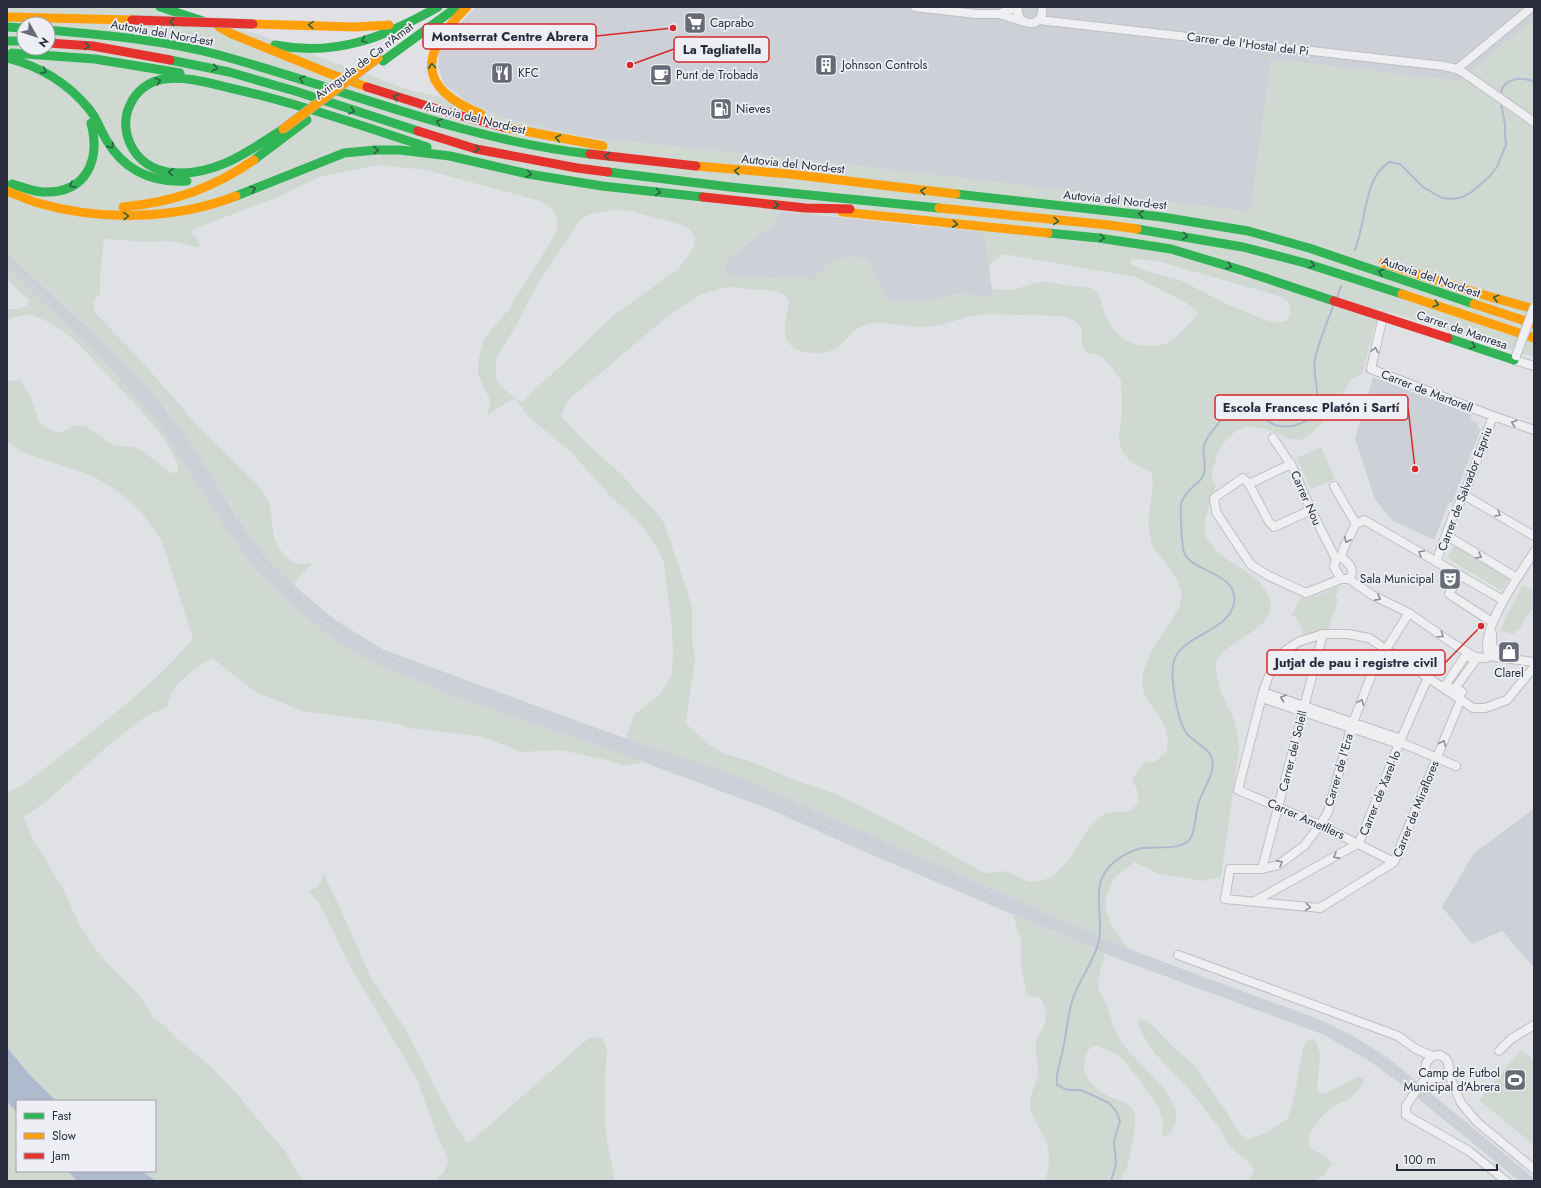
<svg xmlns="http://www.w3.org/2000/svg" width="1541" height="1188" font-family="Jost,sans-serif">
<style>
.built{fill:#ced0d8}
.green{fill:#cfd8d1;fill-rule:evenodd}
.water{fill:#b0bacf}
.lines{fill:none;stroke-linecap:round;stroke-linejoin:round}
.stream{stroke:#b0bacf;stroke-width:2}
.street-casing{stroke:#bebfc3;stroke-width:10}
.street{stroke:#efeff2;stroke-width:8}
.fast{stroke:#30b455;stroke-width:9}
.slow{stroke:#ff9f0a;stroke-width:9}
.jam{stroke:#e5322d;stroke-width:9}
.rail{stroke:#c9c9cc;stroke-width:2;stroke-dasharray:2 4;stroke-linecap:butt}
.street-bridge-casing{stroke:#bebfc3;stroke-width:10;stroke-linecap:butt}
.slow-bridge-casing{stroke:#b3b4b9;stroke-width:10;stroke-linecap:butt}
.jam-bridge-casing{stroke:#b3b4b9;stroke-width:10;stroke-linecap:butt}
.street-bridge{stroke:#efeff2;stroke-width:8}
.slow-bridge{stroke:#ff9f0a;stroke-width:9}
.jam-bridge{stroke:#e5322d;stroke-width:9}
.oneway{stroke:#2b6246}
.oneway2{stroke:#8c8e97}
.labels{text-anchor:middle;stroke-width:3.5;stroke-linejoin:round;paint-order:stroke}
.poi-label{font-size:12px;fill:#282c3c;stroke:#edeff4;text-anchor:start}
.street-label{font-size:12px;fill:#282c3c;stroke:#edeff4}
.leader{fill:none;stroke:#d62828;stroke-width:1.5}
.callout-dot{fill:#d62828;stroke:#edeff4;stroke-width:1.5}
.callout{fill:#edeff4;stroke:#d62828;stroke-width:1.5}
.callout-label{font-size:13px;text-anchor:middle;font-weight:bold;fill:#282c3c}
</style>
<rect width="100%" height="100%" fill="#e0e1e5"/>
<path class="built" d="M476,7H1534V20L1458,81L1271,59L1251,212L832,163L586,137L507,119L467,102L444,84L438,67L439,52L452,31Z
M779,211L984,232L989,265L990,278L994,297L955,294L935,300L912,302L887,299L880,286L832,261L812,281L803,277H798L780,279L758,277L744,278H735L727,273L725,269L724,265L730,257L775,223Z
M7,252L98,336L139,377L166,409L192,443L236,516L268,559L303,593L334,619L382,649L602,730L738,776L1129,949L1321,1020L1353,1036L1387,1057L1534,1178V1181H1519L1398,1082L1368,1060L1322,1034L1113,957L849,845L769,809L643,762L456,697L373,663L331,638L288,602L257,572L228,533L156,421L114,373L7,268Z
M1373,377L1472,415L1470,420L1479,423L1477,427L1481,429L1452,503L1449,502L1434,540L1393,521L1375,500L1355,438Z
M1534,809V968L1502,931L1472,944L1442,907L1474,853Z"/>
<path class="green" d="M7,7H154L157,12L254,33L412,91L467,102L507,119L586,137L832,163L1251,212L1271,59L1458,81L1534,20V357L1379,309L1362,374L1353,378L1322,423L1313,432L1301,440L1289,439L1267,429L1247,426L1236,431L1227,439L1219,449L1211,476L1216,485L1205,518V536C1210,542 1214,549 1220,554C1234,566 1253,572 1264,588C1293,630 1217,639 1216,666C1216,675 1221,693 1225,701C1227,706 1230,710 1232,715C1236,725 1238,737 1239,748L1221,877L1201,881L1182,877L1159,874L1135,862C1128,867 1121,872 1115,878C1112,881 1111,886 1109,889C1099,913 1115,932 1129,949L738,776L626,738L635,714L660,694L670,679L672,672L673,655L672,630L664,563L657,548L637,520L610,496L571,452L528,416L515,398L487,415L491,402L478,375V362L484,339L509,309L556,233C560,217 554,208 540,201L426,170L380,165L322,176L280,196L194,229L191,233L197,238L200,246L195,247L177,242L166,241L147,242L104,239L100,277V293L93,303L94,312L137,356L197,425L257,484L266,496L270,506L274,537L278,546L284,555L295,563L299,564L313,563L293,583C284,575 275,567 267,558C229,511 204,457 167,410C120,351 62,303 7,252ZM24,24H48V48H24ZM613,210L631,211L682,225L690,230L695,237L694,246L689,255L678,269L614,315L563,364L537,387L524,401H520L501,387L496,379V362L498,354L513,331L538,283L579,222C590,211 599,213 613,210ZM779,211L872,219L984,232L989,265L1003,254L1135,277L1185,302L1195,310L1198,314C1191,322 1181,333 1172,340C1156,352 1125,346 1114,330C1110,326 1107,320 1105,314C1101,305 1102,290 1088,287C1083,286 1076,287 1070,286C1062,286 1054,282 1046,282C1025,282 1016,295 993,288L994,297L955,294L935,300L912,302L887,299L880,286L869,260L849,256L832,261L812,281C803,273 790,279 779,279C772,279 765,277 757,277C746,277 726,282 724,265L730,257L775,223ZM1131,259L1154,260L1282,297C1291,303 1293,310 1288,320L1277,323L1265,320L1229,305L1180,280L1143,270L1131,264ZM732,287C741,288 750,289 758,290C769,290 786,290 789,303C787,318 778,338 794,348C800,352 808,352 815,353C846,354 843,332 866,325C886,319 906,328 926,327C945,326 961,317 979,315C990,313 1002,315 1013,315C1031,315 1049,315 1067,317L1075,321L1082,328V345L1087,353C1107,354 1109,366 1121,380C1121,390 1122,400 1122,411C1122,419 1119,427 1119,435C1119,457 1133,464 1151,472L1153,484L1148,520L1151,543L1177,580L1182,593L1180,606L1167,627L1153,648L1143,671L1142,685L1145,697L1159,716L1165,727L1168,740L1166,752L1156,761L1144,763L1132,779L1137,790L1139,802L1130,811L1105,813L1095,822L1087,831L1069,860L1052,877L1040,881L1028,882L1011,873L1003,871L986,873L978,870L928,841L839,795L797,781L749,761L725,754L711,746L686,724L695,658L692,642V607L681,573L664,523L654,509L641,497L623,476L584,441L561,416L564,407L572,396L596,377L668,316L700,295L723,288Z
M7,268L114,373L156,421L228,533L257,572L288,602L331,638L373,663L456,697L643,762L624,766L607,760L561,750L523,752L480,736L408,728L400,724L302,711L254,691L212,658C194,669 169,685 168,707L146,716L109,745L47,801L24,817L34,842L42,854L64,891L81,928L98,952L107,963L137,993L147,1006L153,1018L165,1026L174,1036L209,1065L238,1095L265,1128L286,1152L293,1166L304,1181H156L142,1171H155V1101H56L28,1073L7,1047V789L9,791L22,786C79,741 146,694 193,639L162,541L139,509L117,491L93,476L22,452L7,442V381L20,380L30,395L39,422L46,428L60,433L74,426L78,425L87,427L114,446L133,447L144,452L171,473L178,472C180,446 119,387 101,368C91,358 83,347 73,339C61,330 48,320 34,316C24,313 16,317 7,320V309H19L27,306L29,300L7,280Z
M1321,447L1335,479L1311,489L1297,458Z
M1455,544L1510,578L1502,591L1447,558Z
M1523,585L1534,591V609L1531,610L1518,631H1515L1514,634L1501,631L1506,616Z
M1339,586L1335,597L1338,599L1328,629H1322L1303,636L1301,632L1303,631L1300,624L1299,625L1295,616H1291L1301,597C1313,601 1328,590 1339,586Z
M323,873L339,906L370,976L405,1028L442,1101L465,1141L469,1143L584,1042L592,1037L602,1038L606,1046L607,1055L605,1072V1123L607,1140L615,1181H435L444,1172L448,1163L446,1154L438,1138L417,1079L350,966L318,901L308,891L317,888L321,881Z
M1013,915L1105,954C1103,961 1097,982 1098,989C1100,994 1104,998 1106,1003C1111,1015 1113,1029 1120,1040C1135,1065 1204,1108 1164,1138L1162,1132L1163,1125L1162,1118L1158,1105L1129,1066L1118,1055L1105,1049L1098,1046L1091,1047C1075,1067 1088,1086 1108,1096C1118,1101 1129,1101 1134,1112C1138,1119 1130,1158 1127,1167C1125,1172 1122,1176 1120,1181H1044C1052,1165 1050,1146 1041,1131C1036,1122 1029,1113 1030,1103C1030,1093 1037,1083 1038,1073C1039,1063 1034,1053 1036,1043C1037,1036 1041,1032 1044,1026C1048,1018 1045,1004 1040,997H1033L1027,995L1021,968V940Z
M1144,1019L1155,1028L1174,1048L1194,1065L1222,1105L1242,1136L1247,1140L1266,1133L1288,1118L1294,1099L1303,1048L1306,1041L1312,1039L1317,1043L1320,1055L1317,1088L1320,1093H1327L1359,1076L1364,1080C1361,1089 1354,1096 1346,1101C1341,1103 1336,1104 1332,1107C1323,1115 1304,1133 1310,1146C1314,1153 1325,1154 1332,1163L1324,1175L1314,1181H1247L1255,1171C1251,1161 1239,1156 1232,1148C1225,1140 1222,1130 1215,1122C1205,1109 1195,1096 1184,1084C1167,1065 1143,1046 1138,1020Z
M1521,1050L1534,1061V1145L1479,1100Z
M7,1102L17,1112V1171H68L77,1181H7Z"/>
<path class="water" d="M7,1047L28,1073L56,1101H17V1112L7,1102Z
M68,1171H142L156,1181H77Z"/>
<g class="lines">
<path class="stream" d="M1501,97C1500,78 1521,76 1534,82
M1355,250C1364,227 1365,188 1380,170C1382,167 1386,165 1389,162L1400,164L1423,187L1442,198L1452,199L1463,197L1473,191L1490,176L1497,167L1506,145L1505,135V125L1501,103
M1337,298L1341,286
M1111,1181L1116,1164L1114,1141L1120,1121L1116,1111L1109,1103L1090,1094L1080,1090H1068L1057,1085C1055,1071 1062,1059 1064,1044C1067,1029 1068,1013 1073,998C1080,978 1095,961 1099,940C1104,915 1090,888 1109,867C1116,859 1128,852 1138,849C1152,845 1187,853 1192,835C1196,825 1195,813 1199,802C1203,789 1216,772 1212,758C1208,747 1195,743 1188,735C1177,722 1171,681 1173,665C1177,635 1229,633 1234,603C1239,572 1190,572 1184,552C1182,549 1180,509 1181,505C1181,501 1186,494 1189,491C1194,485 1200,482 1203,476C1208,466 1202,457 1204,446C1206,436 1217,427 1222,418C1225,411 1227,404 1229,398C1232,398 1236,397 1238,398C1246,400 1264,421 1275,425C1283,427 1292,427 1299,424C1331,412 1311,382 1315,359C1319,340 1328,321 1334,304"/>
<g class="street-casing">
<path id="street" d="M915,7L977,14H999L1025,22
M1018,7C1014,28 1046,29 1042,7
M999,14L1017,7
M1039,20L1444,66L1457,69L1464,73L1534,122
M1457,69L1532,7
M1383,316L1371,369L1493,416L1534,430
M1516,356L1514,360L1534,366
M1273,438L1293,468L1311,510L1336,559
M1249,484L1291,464
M1334,486L1356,524
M1464,495L1534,536
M1311,510L1274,527L1269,522L1249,484L1243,478L1214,498L1216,512L1251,565L1269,576L1306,593L1341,579
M1356,524L1364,520L1503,600
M1446,535L1517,578
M1341,557C1349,563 1356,570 1349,579H1341L1334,567L1336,559Z
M1341,557L1345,545L1356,524
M1436,562L1454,513L1464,495L1493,416
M1460,576L1449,594L1492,622
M1349,579L1372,595L1409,613L1452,643L1475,657L1487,658L1489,656L1534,662
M1409,613L1374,668L1351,728L1328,812L1320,825L1304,846L1278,865L1262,869H1230L1225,899L1320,908L1394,862L1461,699
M1492,634V645L1501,658
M1466,655L1475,661L1456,687L1462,692L1460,694L1446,684Z
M1489,656C1477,632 1521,573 1534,552
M1262,698L1399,744L1402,743L1401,739L1263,692
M1402,743L1456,766
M1394,862L1320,825L1238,790L1263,692L1268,678L1279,655L1298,642L1323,634H1348L1369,638L1473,708H1485L1507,700L1534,667
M1262,869L1323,634
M1255,901L1359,843L1401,739L1428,677
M1178,955L1398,1036L1416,1049L1432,1056L1440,1055L1446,1059L1448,1062L1450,1077L1461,1103L1477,1122L1534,1169
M1499,1051L1511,1039L1534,1025
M1432,1056L1426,1063L1424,1081L1434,1078
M1429,1075C1437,1081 1445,1078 1449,1069
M1412,1097L1406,1106V1115L1469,1151L1506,1181"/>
</g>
<use href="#street" class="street"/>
<path class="fast" d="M160,7L203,21
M7,27L24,28
M48,30C105,35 163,40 219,55C341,88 464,140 590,154
M7,41H24
M275,45C337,57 385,37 438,7
M12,53L95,59L180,73
M7,58C39,66 67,82 89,109C97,118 100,130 107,141C125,171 153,183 187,181
M170,60L229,72L295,91L418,131
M383,61L457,7
M283,129C248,152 211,179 167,172C153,169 140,161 133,149C125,136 123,119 130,105C136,91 149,81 164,79C186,76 209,83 230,88C297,103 362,126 427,147
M254,160L307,120
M608,172L730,187L939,208
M12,184C22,187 32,191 42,192C86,194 101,161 91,123
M956,194L1162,217L1248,231L1309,248L1474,304
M236,196L344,153L376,150H400L450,156L528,174L602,186L703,197
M1137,229L1243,247L1305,263L1402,294
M1048,233L1099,238L1171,249L1244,271L1334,301
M1448,338L1514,360"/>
<path class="slow" d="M467,7C420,53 415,87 481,114
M7,17L132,20
M253,24L354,27L389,25
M219,27L232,34L328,73L367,87
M503,127L603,146
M696,166L789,174L956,194
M7,191C17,195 28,200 38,203C100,221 175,220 236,196
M123,207C173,202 212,189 254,160
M939,208L1109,225L1137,229
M842,212L1048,233
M1383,263L1470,291L1534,309
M1402,294L1534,338
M1474,304L1534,324"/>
<path class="jam" d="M48,43L93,46L170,60
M367,87L443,111L503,127
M418,131L476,149L577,168L608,172
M590,154L696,166
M703,197L805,208L850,209
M1334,301L1448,338"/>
<path class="rail" d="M7,257L130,376L168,420L251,547L300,600L349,637L409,668L780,802L1063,927L1131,955L1278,1008L1337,1032L1362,1046L1387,1063L1533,1181
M746,796L843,836"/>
<g class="street-bridge-casing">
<path id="street-bridge" d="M1516,356L1534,307
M1412,1097L1424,1081"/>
</g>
<g class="slow-bridge-casing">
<path id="slow-bridge" d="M283,129L378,58"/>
</g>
<g class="jam-bridge-casing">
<path id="jam-bridge" d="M132,20L253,24"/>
</g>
<use href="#street-bridge" class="street-bridge"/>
<use href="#slow-bridge" class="slow-bridge"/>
<use href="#jam-bridge" class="jam-bridge"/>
</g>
<defs><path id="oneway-chevron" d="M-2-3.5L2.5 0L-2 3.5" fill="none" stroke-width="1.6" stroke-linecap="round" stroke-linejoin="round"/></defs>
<g class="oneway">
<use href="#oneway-chevron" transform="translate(172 22) rotate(-178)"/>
<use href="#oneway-chevron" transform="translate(311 25) rotate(-178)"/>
<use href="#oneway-chevron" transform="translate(364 40) rotate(160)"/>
<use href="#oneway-chevron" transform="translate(87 46) rotate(5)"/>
<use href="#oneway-chevron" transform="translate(432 66) rotate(-95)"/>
<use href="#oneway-chevron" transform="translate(215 68) rotate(13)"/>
<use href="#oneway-chevron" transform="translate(44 71) rotate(27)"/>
<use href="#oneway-chevron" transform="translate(302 79) rotate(-163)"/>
<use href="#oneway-chevron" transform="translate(158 81) rotate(-17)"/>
<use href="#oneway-chevron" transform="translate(396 97) rotate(-163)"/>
<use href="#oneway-chevron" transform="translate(352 111) rotate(19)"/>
<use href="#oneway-chevron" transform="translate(439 122) rotate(-164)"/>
<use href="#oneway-chevron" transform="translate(558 138) rotate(-168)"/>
<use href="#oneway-chevron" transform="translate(111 146) rotate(55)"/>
<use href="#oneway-chevron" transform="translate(477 149) rotate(14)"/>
<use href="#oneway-chevron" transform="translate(376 150) rotate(-3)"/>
<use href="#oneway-chevron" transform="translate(607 156) rotate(-173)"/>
<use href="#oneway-chevron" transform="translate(737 171) rotate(-175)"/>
<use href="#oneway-chevron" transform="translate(171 172) rotate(-171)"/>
<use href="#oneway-chevron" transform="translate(529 174) rotate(11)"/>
<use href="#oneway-chevron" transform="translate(72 185) rotate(151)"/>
<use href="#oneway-chevron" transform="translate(253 189) rotate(-22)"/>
<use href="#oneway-chevron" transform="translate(923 191) rotate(-174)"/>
<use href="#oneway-chevron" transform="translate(658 192) rotate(6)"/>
<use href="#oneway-chevron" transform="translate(776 205) rotate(6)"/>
<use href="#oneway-chevron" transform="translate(1141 214) rotate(-174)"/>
<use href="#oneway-chevron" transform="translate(126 216) rotate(-2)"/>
<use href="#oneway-chevron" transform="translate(1056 221) rotate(5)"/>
<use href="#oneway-chevron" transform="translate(955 224) rotate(6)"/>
<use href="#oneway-chevron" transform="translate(1185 236) rotate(8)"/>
<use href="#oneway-chevron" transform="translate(1102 238) rotate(7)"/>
<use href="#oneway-chevron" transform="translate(1312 265) rotate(18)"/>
<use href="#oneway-chevron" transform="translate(1229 266) rotate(18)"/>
<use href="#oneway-chevron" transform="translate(1381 272) rotate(-161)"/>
<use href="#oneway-chevron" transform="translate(1496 298) rotate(-165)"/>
<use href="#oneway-chevron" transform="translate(1436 304) rotate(18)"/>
<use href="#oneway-chevron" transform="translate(1473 346) rotate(19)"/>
</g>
<g class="oneway2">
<use href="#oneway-chevron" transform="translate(1375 350) rotate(-77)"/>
<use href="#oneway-chevron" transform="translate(1514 423) rotate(-162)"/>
<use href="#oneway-chevron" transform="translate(1498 514) rotate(30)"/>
<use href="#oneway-chevron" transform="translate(1347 540) rotate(116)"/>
<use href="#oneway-chevron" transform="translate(1421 553) rotate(-150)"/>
<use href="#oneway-chevron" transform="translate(1479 556) rotate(31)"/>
<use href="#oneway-chevron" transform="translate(1378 598) rotate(28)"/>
<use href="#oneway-chevron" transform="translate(1441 635) rotate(35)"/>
<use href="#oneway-chevron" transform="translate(1283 698) rotate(-162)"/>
<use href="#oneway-chevron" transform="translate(1361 702) rotate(-69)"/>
<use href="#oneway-chevron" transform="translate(1443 743) rotate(-68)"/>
<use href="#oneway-chevron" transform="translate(1336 856) rotate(152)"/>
<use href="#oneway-chevron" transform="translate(1280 863) rotate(-29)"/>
<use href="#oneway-chevron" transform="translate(1308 907) rotate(6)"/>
</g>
<defs>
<g id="supermarket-square" transform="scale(1.15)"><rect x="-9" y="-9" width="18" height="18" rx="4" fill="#686b77" stroke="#edeff4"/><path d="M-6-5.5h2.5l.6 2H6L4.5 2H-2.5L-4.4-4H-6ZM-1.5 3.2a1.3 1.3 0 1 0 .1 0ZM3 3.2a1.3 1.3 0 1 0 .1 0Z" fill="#fff"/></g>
<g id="building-square" transform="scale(1.15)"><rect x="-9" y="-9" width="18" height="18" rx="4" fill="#686b77" stroke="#edeff4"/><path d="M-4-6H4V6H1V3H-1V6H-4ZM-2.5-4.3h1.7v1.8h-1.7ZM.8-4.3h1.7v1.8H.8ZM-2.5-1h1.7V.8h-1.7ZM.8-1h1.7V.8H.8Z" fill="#fff"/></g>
<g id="restaurant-square" transform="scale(1.15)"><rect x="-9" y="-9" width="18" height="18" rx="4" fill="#686b77" stroke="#edeff4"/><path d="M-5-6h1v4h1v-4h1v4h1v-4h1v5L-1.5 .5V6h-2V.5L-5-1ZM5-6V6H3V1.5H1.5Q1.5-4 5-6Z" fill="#fff"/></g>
<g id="cafe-square" transform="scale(1.15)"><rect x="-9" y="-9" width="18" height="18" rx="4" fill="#686b77" stroke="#edeff4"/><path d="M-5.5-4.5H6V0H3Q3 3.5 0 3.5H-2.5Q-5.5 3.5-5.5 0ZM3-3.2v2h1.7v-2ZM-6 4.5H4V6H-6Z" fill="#fff"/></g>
<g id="fuel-square" transform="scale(1.15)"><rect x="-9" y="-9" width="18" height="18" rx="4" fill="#686b77" stroke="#edeff4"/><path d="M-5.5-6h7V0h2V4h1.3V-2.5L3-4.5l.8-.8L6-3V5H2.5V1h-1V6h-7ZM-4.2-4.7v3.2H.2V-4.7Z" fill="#fff"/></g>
<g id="theatre-square" transform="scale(1.15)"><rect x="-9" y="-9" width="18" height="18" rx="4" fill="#686b77" stroke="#edeff4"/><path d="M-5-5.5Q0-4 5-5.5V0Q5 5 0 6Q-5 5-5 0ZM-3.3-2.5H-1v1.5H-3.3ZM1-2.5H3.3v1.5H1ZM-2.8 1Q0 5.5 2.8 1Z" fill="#fff"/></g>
<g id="shop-square" transform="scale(1.15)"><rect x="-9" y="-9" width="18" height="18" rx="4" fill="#686b77" stroke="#edeff4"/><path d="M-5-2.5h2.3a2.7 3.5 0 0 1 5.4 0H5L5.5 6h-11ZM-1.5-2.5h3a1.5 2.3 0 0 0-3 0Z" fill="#fff"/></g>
<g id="stadium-square" transform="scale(1.15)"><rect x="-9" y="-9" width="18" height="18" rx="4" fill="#686b77" stroke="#edeff4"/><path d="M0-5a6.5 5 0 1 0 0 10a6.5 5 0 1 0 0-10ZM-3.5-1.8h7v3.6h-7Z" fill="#fff"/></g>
</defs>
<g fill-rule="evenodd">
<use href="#supermarket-square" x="695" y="23"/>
<use href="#building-square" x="826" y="65"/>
<use href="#restaurant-square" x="502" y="73"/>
<use href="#cafe-square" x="661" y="75"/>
<use href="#fuel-square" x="721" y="109"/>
<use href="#theatre-square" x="1450" y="579"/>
<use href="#shop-square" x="1509" y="652"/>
<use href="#stadium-square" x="1515" y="1080"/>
</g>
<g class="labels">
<g class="poi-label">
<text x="710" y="27">Caprabo</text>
<text x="842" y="69">Johnson Controls</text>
<text x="518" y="77">KFC</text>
<text x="676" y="79">Punt de Trobada</text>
<text x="736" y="113">Nieves</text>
<text x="1434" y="583" text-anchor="end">Sala Municipal</text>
<text x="1509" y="677" text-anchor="middle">Clarel</text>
<text x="1500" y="1077" text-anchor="end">Camp de Futbol<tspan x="1500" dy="14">Municipal d'Abrera</tspan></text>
</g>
<g class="street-label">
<text transform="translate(162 33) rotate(10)" y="4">Autovia del Nord-est</text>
<text transform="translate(1248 44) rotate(7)" y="4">Carrer de l'Hostal del Pi</text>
<text transform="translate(364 61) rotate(-37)" y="4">Avinguda de Ca n'Amat</text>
<text transform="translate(475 118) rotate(14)" y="4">Autovia del Nord-est</text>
<text transform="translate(793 164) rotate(6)" y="4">Autovia del Nord-est</text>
<text transform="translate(1115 200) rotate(6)" y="4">Autovia del Nord-est</text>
<text transform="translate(1431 277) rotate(19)" y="4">Autovia del Nord-est</text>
<text transform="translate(1462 330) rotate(19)" y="4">Carrer de Manresa</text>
<text transform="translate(1427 391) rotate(21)" y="4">Carrer de Martorell</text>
<text transform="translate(1465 489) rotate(-69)" y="4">Carrer de Salvador Espriu</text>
<text transform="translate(1306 498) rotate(66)" y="4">Carrer Nou</text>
<text transform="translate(1293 751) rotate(-76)" y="4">Carrer del Solell</text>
<text transform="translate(1339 770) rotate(-74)" y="4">Carrer de l'Era</text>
<text transform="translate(1380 793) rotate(-68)" y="4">Carrer de Xarel·lo</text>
<text transform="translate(1416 809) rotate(-68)" y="4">Carrer de Miraflores</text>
<text transform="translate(1306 819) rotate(24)" y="4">Carrer Ametllers</text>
</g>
</g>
<path class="leader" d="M673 28L596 36M630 65L674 49M1415 469L1408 407M1481 626L1445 663"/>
<g class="callout-dot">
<circle cx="673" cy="28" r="4"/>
<circle cx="630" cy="65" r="4"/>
<circle cx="1415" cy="469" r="4"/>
<circle cx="1481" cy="626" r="4"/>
</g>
<g class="callout">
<rect x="423" y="24" width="173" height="25" rx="4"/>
<rect x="674" y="37" width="95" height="25" rx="4"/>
<rect x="1215" y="395" width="193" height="25" rx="4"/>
<rect x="1267" y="650" width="178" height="25" rx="4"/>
</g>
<g class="callout-label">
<text x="510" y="41">Montserrat Centre Abrera</text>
<text x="722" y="54">La Tagliatella</text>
<text x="1311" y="412">Escola Francesc Platón i Sartí</text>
<text x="1356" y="667">Jutjat de pau i registre civil</text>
</g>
<rect width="1541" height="1188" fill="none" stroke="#282c3c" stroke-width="16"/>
<rect x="16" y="1100" width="140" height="72" fill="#edeff4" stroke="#9ea1aa"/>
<rect x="24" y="1113" width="20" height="6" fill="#30b455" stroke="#9ea1aa"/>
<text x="52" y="1120" font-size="12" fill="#282c3c">Fast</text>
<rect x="24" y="1133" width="20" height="6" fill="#ff9f0a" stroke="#9ea1aa"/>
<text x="52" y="1140" font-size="12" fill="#282c3c">Slow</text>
<rect x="24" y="1153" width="20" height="6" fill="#e5322d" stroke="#9ea1aa"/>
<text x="52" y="1160" font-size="12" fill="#282c3c">Jam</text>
<g transform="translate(36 36) rotate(129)"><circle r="19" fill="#edeff4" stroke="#9ea1aa"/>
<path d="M0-3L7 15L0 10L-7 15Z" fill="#686b77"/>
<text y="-6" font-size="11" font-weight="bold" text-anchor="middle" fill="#282c3c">N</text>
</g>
<path d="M1397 1164v6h100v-6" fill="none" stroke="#282c3c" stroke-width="2"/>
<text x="1403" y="1164" font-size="12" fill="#282c3c" stroke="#edeff4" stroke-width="3" paint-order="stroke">100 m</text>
</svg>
